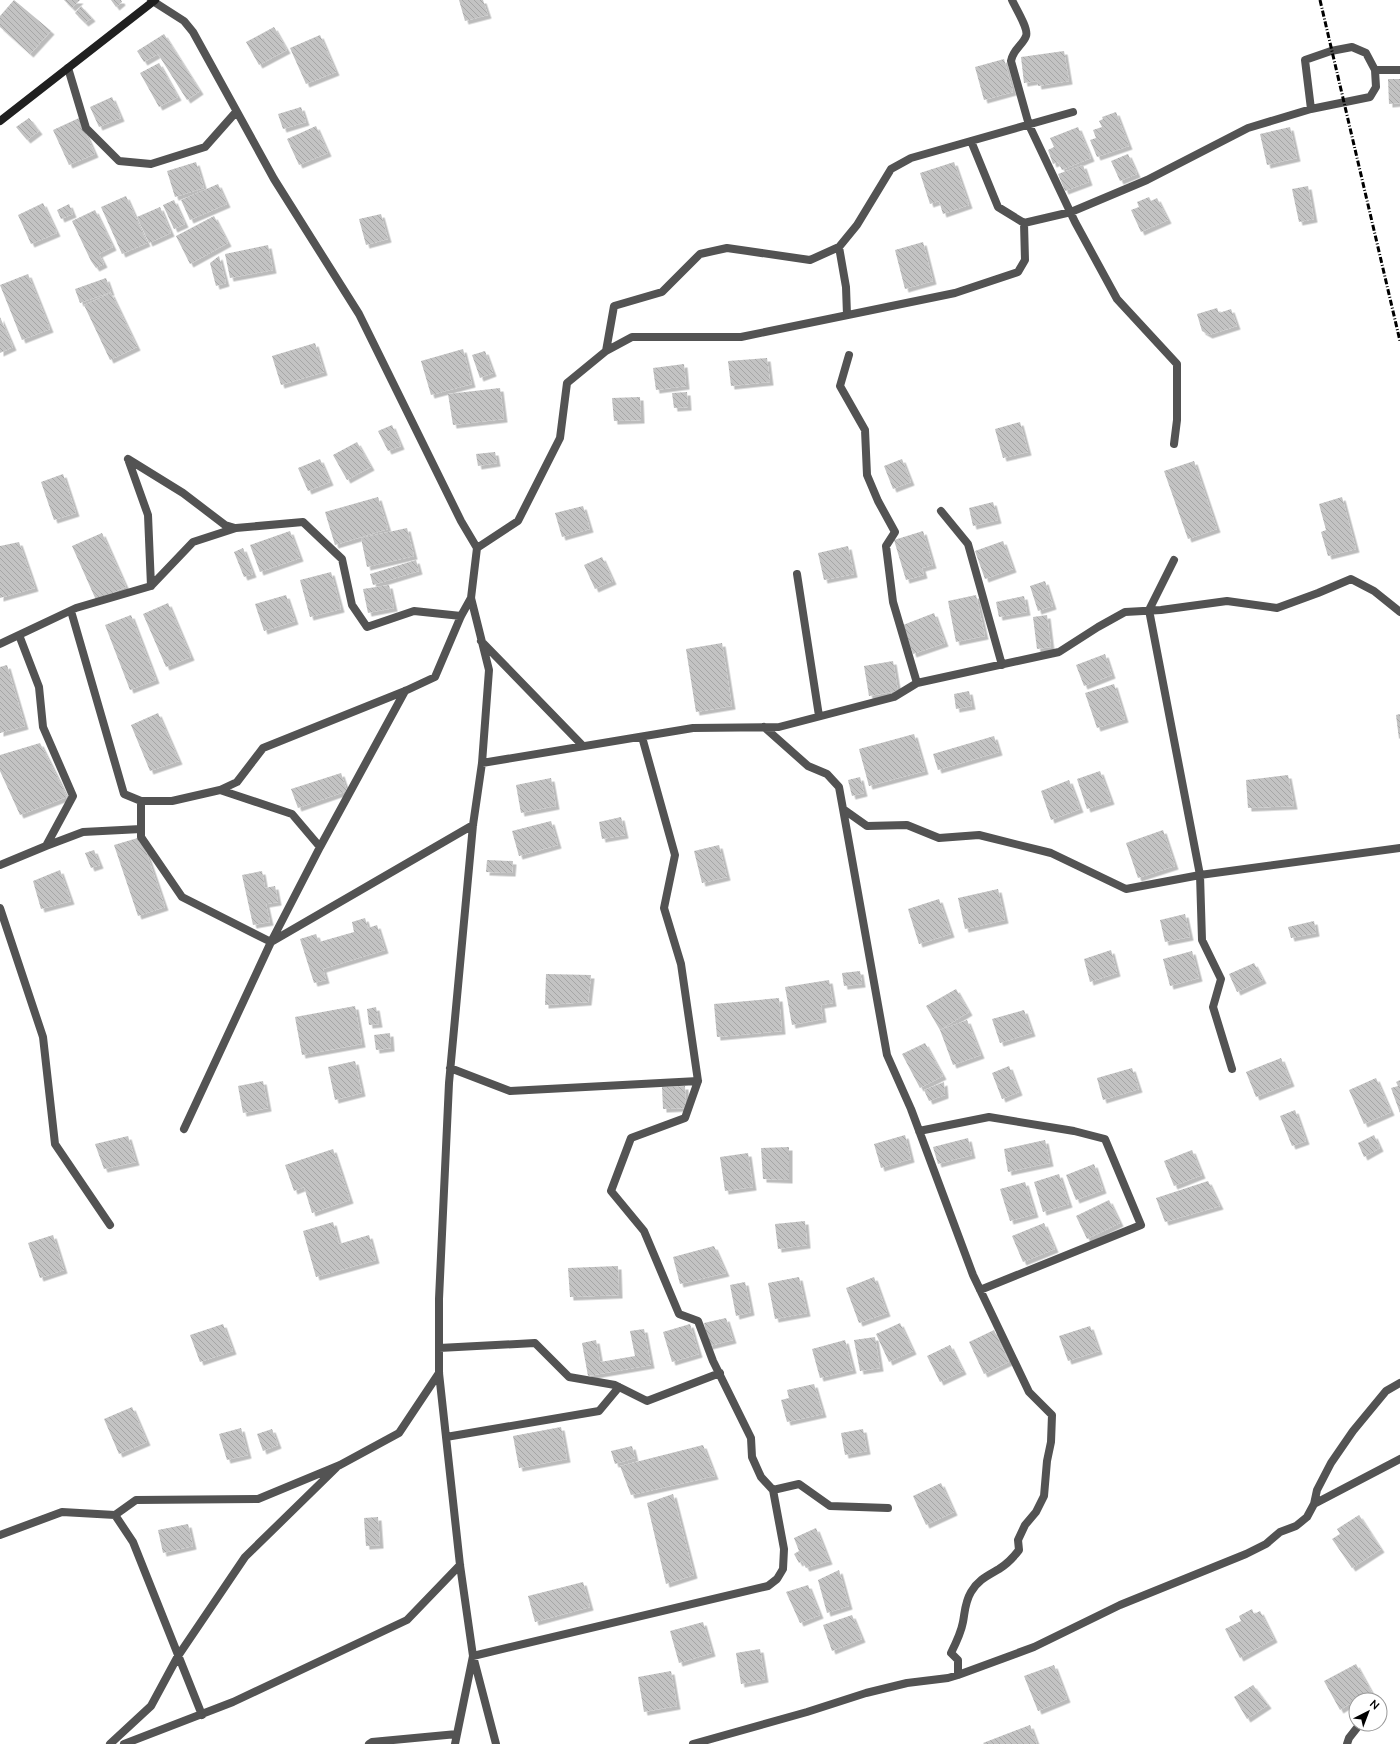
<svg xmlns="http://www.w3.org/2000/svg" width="1400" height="1744" font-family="'Nunito Sans',sans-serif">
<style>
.building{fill:url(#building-back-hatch);filter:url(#shadow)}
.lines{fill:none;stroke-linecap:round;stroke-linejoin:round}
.street{stroke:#535353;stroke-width:8}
.secondary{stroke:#202020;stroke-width:8}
.rail{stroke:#000;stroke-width:3;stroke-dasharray:6 2 1 2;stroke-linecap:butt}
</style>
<defs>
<pattern id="building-back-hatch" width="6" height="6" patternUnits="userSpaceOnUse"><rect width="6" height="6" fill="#c3c3c3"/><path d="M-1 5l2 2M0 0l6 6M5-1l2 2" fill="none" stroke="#a6a6a6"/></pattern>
<filter id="shadow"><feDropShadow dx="3.5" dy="3.5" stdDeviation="0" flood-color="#0004"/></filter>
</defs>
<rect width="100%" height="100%" fill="#fff"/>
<path class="building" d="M14,0L51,31L30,54L0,27V16Z
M64,0H80L72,8Z
M111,0H121L122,2L116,7Z
M459,0H483L488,15L465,21Z
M81,6L92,18L85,23L75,13Z
M274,27L287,50L259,65L246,42Z
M164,34L200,91L187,100L158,54L144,62L137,51Z
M320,35L336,72L306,84L290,48Z
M1064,51L1069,81L1038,86L1037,81L1024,83L1021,57Z
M1004,59L1013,92L984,100L975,67Z
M159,63L178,97L159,107L140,73Z
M1388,79H1400V103L1389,104Z
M112,97L121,118L99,127L90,107Z
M301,107L306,122L283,129L278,114Z
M1116,112L1129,146L1097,157L1090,140L1096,138L1093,130L1102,127L1099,121L1103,119L1102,117Z
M29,118L39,131L27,140L16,127Z
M79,118L95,154L69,165L53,130Z
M316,126L328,153L299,165L287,139Z
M1078,127L1091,158L1062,170L1058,162L1053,164L1048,150L1054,147L1050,138Z
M1290,127L1297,158L1267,165L1260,134Z
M1128,154L1137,174L1120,181L1111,161Z
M196,162L204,188L175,197L167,171Z
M954,162L969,205L943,214L939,201L930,204L920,173Z
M1083,165L1089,182L1065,191L1058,174Z
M218,184L227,204L190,220L181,200Z
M1308,186L1314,219L1299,222L1292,189Z
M126,196L147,243L122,254L101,207Z
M1149,197L1151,201L1157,198L1168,220L1141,232L1131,210L1139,207L1137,202Z
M174,200L185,224L174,229L163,205Z
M43,203L57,233L31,244L18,215Z
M69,204L73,214L61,219L57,210Z
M160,207L171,233L149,243L137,217Z
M95,210L113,247L99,254L104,264L96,268L91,261L72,221Z
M381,214L388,239L366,245L359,219Z
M214,216L228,243L190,264L176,236Z
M923,242L933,281L905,289L895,250Z
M268,245L273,270L230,278L225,254Z
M219,256L226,283L216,286L210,263Z
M28,274L50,329L22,340L0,285Z
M106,278L111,292L80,303L75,289Z
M111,293L137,347L110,360L84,305Z
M1217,308L1219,313L1231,309L1237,326L1209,335L1202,331L1197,314Z
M0,317L13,347L0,353Z
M315,343L324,372L281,385L272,356Z
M463,349L472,384L431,395L421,361Z
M485,351L493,373L480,378L472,355Z
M767,358L770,382L731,386L728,361Z
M684,364L686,386L656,390L653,368Z
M500,388L504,419L453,425L448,394Z
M687,392L688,407L674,408L672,393Z
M640,397L641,420L614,421L612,398Z
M1020,422L1028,452L1003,458L995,429Z
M392,425L401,446L388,451L378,431Z
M357,442L371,467L347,480L333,455Z
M495,452L497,463L478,466L476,454Z
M320,459L330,482L308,491L298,468Z
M902,459L911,482L893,489L884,466Z
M1194,461L1217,529L1188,539L1164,471Z
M63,474L76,513L54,520L41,482Z
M378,497L388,529L335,545L325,512Z
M1342,497L1356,549L1328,556L1321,532L1326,530L1319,504Z
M993,502L998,520L973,526L969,508Z
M583,506L590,529L562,537L555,513Z
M407,528L414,556L367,567L361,538Z
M290,531L300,558L260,572L250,545Z
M923,531L933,565L922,568L924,575L906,580L894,540Z
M102,533L126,587L96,600L72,546Z
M1003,541L1013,569L985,579L975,551Z
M19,542L35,588L0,598V546Z
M848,546L854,574L824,580L818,553Z
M243,548L253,574L244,577L234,552Z
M602,557L613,581L595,589L584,565Z
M416,560L419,571L373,585L370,574Z
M331,572L341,609L310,617L300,580Z
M1045,581L1053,606L1038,611L1030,586Z
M389,585L394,608L368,613L363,589Z
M286,595L295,621L264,631L255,604Z
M976,595L985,636L956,642L948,601Z
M1024,596L1027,612L999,617L996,602Z
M168,603L191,657L166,667L143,614Z
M934,613L945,643L913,654L903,625Z
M131,615L156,680L130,690L105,625Z
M1047,615L1051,647L1037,649L1033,617Z
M722,643L732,706L696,712L686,649Z
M1105,654L1112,675L1084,686L1076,665Z
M893,661L898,691L869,696L864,666Z
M7,665L25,726L0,733V667Z
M1114,684L1125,719L1097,728L1085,693Z
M969,691L972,706L956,709L954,694Z
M158,713L179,761L150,771L131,725Z
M1400,714V738L1399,739L1396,715Z
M914,734L925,771L869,786L859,749Z
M994,736L999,752L938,770L933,754Z
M40,743L67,797L20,815L0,771V755Z
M1100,771L1111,801L1087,809L1077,779Z
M341,773L347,791L298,808L291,789Z
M1288,775L1294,806L1248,808L1246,780Z
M860,777L864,793L852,796L848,780Z
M551,778L556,806L521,813L516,785Z
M1069,780L1080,809L1051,820L1041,791Z
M621,817L625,835L602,839L599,822Z
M551,821L558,845L519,856L512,831Z
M1163,830L1175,866L1138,878L1126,843Z
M141,837L165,907L138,916L114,845Z
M719,845L727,877L702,883L694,851Z
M94,850L100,865L91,868L85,853Z
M487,860L513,861L512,873L486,872Z
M60,870L71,901L41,909L33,881Z
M262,871L265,888L275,886L278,902L266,904L270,922L253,925L242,875Z
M998,889L1005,920L965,929L958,898Z
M939,899L951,934L919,944L908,909Z
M1185,914L1190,937L1165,942L1160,920Z
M365,918L368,928L377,925L385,950L323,969L326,980L314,983L300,939L316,934L319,942L354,932L352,922Z
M1314,921L1316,933L1291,938L1288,927Z
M1111,950L1117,973L1090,982L1084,959Z
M1192,951L1199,978L1170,986L1163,959Z
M1254,963L1263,980L1237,992L1229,974Z
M860,971L862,984L844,986L842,973Z
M546,974L591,975L588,1002L545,1005Z
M829,980L833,1003L821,1005L823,1019L792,1025L785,987Z
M956,989L969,1012L940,1030L926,1006Z
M779,998L782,1031L717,1037L714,1004Z
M355,1006L362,1044L302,1055L295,1017Z
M376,1007L379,1024L369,1025L367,1009Z
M1024,1010L1032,1033L1000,1043L992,1019Z
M967,1020L981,1055L953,1065L940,1030Z
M390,1033L391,1048L376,1050L374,1035Z
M925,1043L943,1076L920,1088L902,1054Z
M1281,1058L1291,1083L1256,1097L1246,1072Z
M355,1061L362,1093L335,1100L328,1067Z
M1009,1066L1019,1092L1002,1099L992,1073Z
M1132,1068L1139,1089L1103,1100L1097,1078Z
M1376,1078L1391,1112L1364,1124L1349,1090Z
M1400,1080V1113L1391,1088L1398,1086L1396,1082Z
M263,1081L268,1108L243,1113L238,1086Z
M944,1082L945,1095L929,1101L924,1090Z
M685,1086L686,1108L663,1109L662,1087Z
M1295,1110L1306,1141L1292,1146L1280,1116Z
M905,1135L911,1159L881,1168L874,1144Z
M1374,1135L1380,1148L1364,1157L1358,1143Z
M128,1136L136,1162L104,1169L95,1144Z
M968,1138L972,1155L938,1164L933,1147Z
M1045,1140L1050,1163L1008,1172L1004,1149Z
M789,1147V1180L763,1179L761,1148Z
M333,1149L350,1200L312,1213L304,1187L294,1191L285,1165Z
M1192,1150L1202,1175L1174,1186L1164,1161Z
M748,1153L753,1187L725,1191L720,1157Z
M1094,1164L1103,1190L1076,1200L1066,1175Z
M1059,1174L1069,1204L1043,1212L1034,1182Z
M1208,1181L1220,1206L1165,1222L1156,1198Z
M1025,1182L1035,1214L1010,1221L1000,1189Z
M1109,1200L1120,1223L1087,1239L1076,1216Z
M805,1221L807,1245L778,1249L775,1224Z
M333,1222L339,1244L369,1235L376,1260L316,1277L303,1231Z
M1044,1223L1055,1249L1023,1262L1012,1236Z
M53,1235L64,1270L40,1278L28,1243Z
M714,1246L726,1273L680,1284L673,1257Z
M618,1266L619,1295L570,1297L568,1268Z
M799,1277L807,1313L775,1319L768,1283Z
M874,1277L887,1313L859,1323L846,1288Z
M745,1282L751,1312L736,1316L730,1285Z
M726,1318L733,1340L709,1346L704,1323Z
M900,1323L913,1351L889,1362L876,1334Z
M223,1324L233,1351L200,1362L190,1335Z
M690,1324L699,1354L672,1362L663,1332Z
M1090,1326L1099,1351L1068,1361L1059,1336Z
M644,1329L651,1365L588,1376L582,1343L596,1340L600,1362L635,1356L630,1331Z
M994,1330L1009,1362L984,1374L969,1342Z
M875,1337L880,1368L860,1371L854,1340Z
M845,1340L853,1370L820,1378L812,1349Z
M950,1345L963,1371L940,1382L927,1356Z
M814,1384L823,1414L787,1422L781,1400L789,1398L787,1390Z
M132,1407L147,1442L119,1454L104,1419Z
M561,1427L567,1459L519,1468L513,1436Z
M241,1428L248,1455L227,1460L219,1434Z
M272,1429L278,1445L263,1451L257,1434Z
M863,1429L867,1451L845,1455L841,1433Z
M703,1445L715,1476L631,1495L620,1466Z
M632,1446L635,1458L615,1464L611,1451Z
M941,1483L954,1512L926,1525L913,1496Z
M673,1494L694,1575L666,1584L647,1503Z
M1359,1515L1381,1549L1352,1568L1332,1539L1340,1534L1337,1529Z
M378,1517L380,1545L366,1546L364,1518Z
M188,1524L193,1546L163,1553L158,1530Z
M816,1528L829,1561L806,1568L802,1561L799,1563L794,1554L799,1551L794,1538Z
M839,1570L849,1606L827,1613L818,1580Z
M583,1582L590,1607L535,1622L528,1596Z
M808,1585L820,1615L800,1623L786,1592Z
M1252,1609L1254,1614L1260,1611L1274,1639L1240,1658L1225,1629L1241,1621L1239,1616Z
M852,1615L862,1639L832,1651L823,1625Z
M703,1622L712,1653L679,1663L670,1631Z
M760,1649L765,1679L741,1684L736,1653Z
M1356,1664L1372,1693L1356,1700L1340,1710L1324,1681Z
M1054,1665L1067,1699L1038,1711L1024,1676Z
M671,1671L677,1706L644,1712L638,1677Z
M1253,1685L1268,1705L1247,1719L1234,1697Z
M1030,1725L1037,1744H984L983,1743Z"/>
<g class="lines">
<path class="street" d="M151,0L184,21L193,32L274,179L359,314L461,521L477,548L471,598L489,670L482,763L473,825L449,1083L439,1299V1373L460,1565L473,1656L496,1744
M1012,0C1015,7 1029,29 1026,36C1023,45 1013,49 1011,61L1029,125L1075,222L1117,299L1177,364V420L1174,444
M68,68L86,128L119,161L151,164L205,147L236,112
M1311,109L1305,60L1331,51L1352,47L1366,53L1375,70
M971,141L998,207L1024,223
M847,315L846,287L839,247L857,225L891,169L911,158L1073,112
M606,351L632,337H741L955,293L1018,272L1025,260L1024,223L1071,212L1147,180L1248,128L1311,109L1370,97L1376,87L1375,70H1400
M849,355L840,386L865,430L867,475L878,501L895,532L886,546L893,602L917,683
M128,459L148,515L151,586
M128,459L183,493L225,525L235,528
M941,511L968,544L1002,665
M477,548L518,521L560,438L567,383L606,351L614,306L662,292L700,254L727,248L810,260L839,247
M1174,560L1149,610L1200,875L1400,848
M797,574L819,716
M71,611L124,794L141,801V837L182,897L271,942L473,825
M481,641L583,746
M0,644L76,608L151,586L193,542L236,528L303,522L342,559L352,605L367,627L414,611L461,616
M764,727L808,766L827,774L839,787L843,809
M482,763L693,728L779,727L894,697L917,683L1059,652L1098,627L1125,612L1161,610L1227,601L1277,608L1318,593L1351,579L1374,591L1400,612
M220,790L292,814L320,847
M141,801H172L220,790L237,782L263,748L405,691L435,677L461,616L471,598
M46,846L83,832L141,829
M0,865L46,846L73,796L43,727L39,687L19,635
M0,908L43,1037L55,1144L110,1225
M450,1068L510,1091L698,1081L681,964L664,908L675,855L642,737
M184,1129L271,942L320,847L405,691
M919,1131L989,1117L1074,1131L1105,1139L1141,1225L980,1290
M439,1348L535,1343L569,1377L615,1385L647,1401L720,1373
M446,1437L599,1411L619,1387
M773,1490L799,1484L830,1506L888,1508
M1314,1504L1317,1490L1331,1463L1353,1431L1386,1391L1400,1383
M0,1535L62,1512L115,1515
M958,1675V1660L951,1653C956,1643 961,1633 963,1622C965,1611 965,1602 971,1592C978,1580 987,1576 999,1569C1007,1564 1013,1558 1019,1550L1018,1540L1025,1525L1036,1512L1044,1496L1047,1461L1051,1442L1052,1415L1029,1392L973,1275L911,1109L887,1055L843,809L867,826L907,825L939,838L979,835L1051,853L1126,889L1200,875L1202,940L1221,979L1213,1007L1232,1069
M202,1715L133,1542L115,1515L136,1500L258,1499L340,1465L399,1433L439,1373
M110,1744L151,1706L178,1656L245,1557L336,1468
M124,1744L233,1702L407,1620L460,1565
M369,1744L372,1742L457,1734
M455,1744L473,1656L768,1586L777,1579L783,1569L784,1549L773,1490L761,1477L752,1457L751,1438L713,1361L698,1321L679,1314L644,1231L611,1191L631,1138L685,1118L698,1081
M693,1744L807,1712L866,1693L907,1683L948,1678L958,1675L1034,1647L1120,1605L1246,1554L1266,1544L1280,1532L1296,1526L1307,1517L1314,1504L1400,1459
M1347,1744L1349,1738L1360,1724"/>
<path class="secondary" d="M0,121L155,0"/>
<path class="rail" d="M1320,0L1400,341"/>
</g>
<g transform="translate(1368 1712) rotate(42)"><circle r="19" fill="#ffffff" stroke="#999999"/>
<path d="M0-3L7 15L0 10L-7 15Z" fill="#000000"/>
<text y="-6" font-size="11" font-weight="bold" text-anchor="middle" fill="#000000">N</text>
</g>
</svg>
